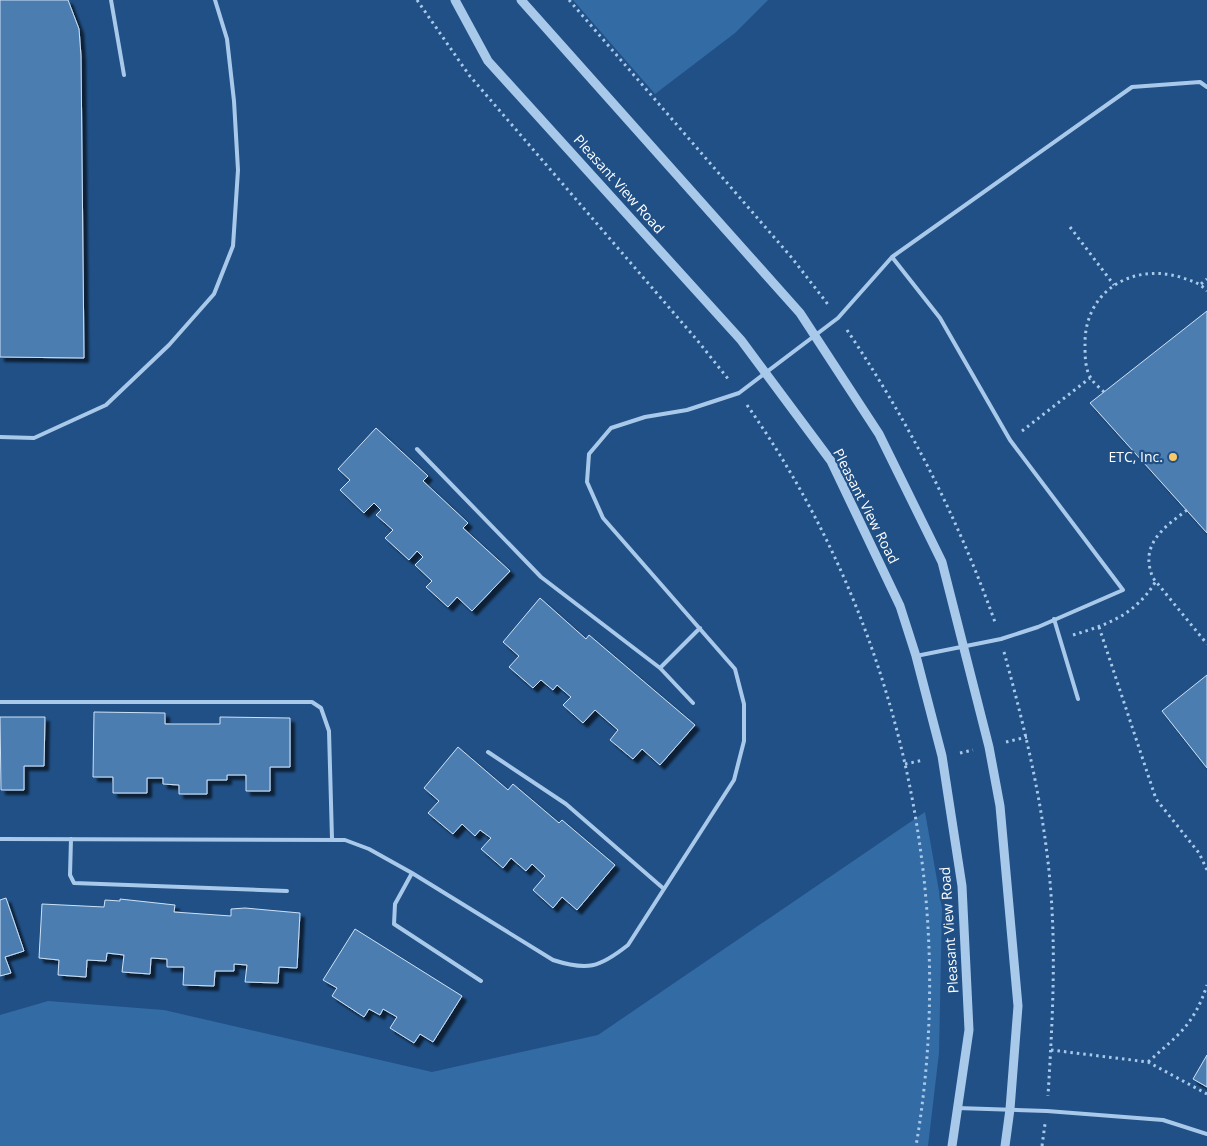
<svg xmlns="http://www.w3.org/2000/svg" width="1207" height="1146" font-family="'Open Sans',sans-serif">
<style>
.green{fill:#336ba4}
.building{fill:#4c7db1;stroke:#cee2f7;filter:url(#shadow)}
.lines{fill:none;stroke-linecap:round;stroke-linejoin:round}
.path{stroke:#a9c9ea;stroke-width:3;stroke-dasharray:2.5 4;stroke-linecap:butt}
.service{stroke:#a9c9ea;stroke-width:4}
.tertiary{stroke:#a9c9ea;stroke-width:9}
.poi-dot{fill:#f8c969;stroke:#205086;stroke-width:2}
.labels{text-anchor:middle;stroke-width:4.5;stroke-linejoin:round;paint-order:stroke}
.street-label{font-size:14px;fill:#fff;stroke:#205086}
.poi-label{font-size:14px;fill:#fff;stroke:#205086;text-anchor:end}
</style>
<defs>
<filter id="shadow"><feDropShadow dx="4.5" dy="4.5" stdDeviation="1" flood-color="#0009"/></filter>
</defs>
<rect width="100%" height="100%" fill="#205086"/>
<path class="green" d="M573,0H768L735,33L655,94Z
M925,812L942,908L939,1053L928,1146H0V1015L48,1001L164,1010L432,1072L598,1035Z"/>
<path class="building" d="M0,0H68L79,29L81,56L84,358L0,357Z
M1207,311V533L1090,403Z
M376,428L428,476L423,481L468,523L463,528L510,571L472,611L457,597L448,607L426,587L432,581L415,565L423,557L417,551L409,560L385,538L393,530L376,515L381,510L374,503L364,513L340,490L350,480L338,469Z
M540,598L586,639L589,635L695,725L660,765L642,749L633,759L610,740L618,730L595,710L583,723L563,705L571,697L557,685L553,690L541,680L533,688L509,667L519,656L503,642Z
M1207,675V768L1162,711Z
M94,712L165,713V724H220V717L290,718V767H270V791H246V775H227V780H207V794H179V785L163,784V778H147V793H113V777H93Z
M0,717H45L44,766H24V790H1Z
M458,747L508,790L513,784L559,823L562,820L615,865L577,910L562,897L553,908L533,890L545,876L532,864L526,871L511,858L503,868L481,849L491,838L480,830L475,836L462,824L453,834L428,813L439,801L424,788Z
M6,898L24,951L5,957L11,973L0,976V900Z
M120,899L175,905L174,912L231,916V909L245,908L300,913L297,968L279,967L278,983L245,982L247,965L234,964V971H215L214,986L183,985L184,967H167V959L151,958L150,974L122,972L124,955L107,953L106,961L87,960L86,977L58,975L59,960L39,958L42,904L104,907L105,900L120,901Z
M355,929L462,996L433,1042L420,1034L414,1043L390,1028L397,1017L383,1009L380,1015L369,1009L364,1017L332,996L337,988L323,980Z
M1207,1055V1087L1193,1079Z"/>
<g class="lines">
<path class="path" d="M417,0L469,75L697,340L729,380
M569,0L792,258L830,307
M1070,227L1114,285
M1201,284L1207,279
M847,330C910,424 958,518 996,625
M1104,392C1100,388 1094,384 1091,378C1085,370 1085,355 1085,345C1084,291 1132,263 1180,277C1191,281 1199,282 1207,291
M747,405C896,617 960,890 916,1146
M1022,431L1090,378
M1187,510C1163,528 1139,545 1153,578L1207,644
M1099,627L1156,799L1199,853L1207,870
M1073,635C1109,624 1135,615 1156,581
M1004,652C1026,732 1045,812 1051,894C1056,962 1052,1028 1048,1096
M1006,742L1027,737
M960,753L973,750
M905,764L924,760
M1051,1050L1148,1062L1207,1094
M1148,1062C1178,1035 1194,1025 1207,985
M1042,1146L1045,1124"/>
<path class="service" d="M111,0L124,75
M892,257L940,318L1010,440L1123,590L1038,627L1001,639L916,656
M0,437L34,438L106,405L169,345L214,294L233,246L238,170L234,101L227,39L215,0
M417,449L541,577L660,668
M1054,619L1078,699
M0,702H312L321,708L329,731L332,839
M693,703L660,668L700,628
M488,752L566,804L664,889
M0,839L345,840L369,849L412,873L553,960C587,971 599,968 628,945L734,780L744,741V704L735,669L603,518L587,482L589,454L611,428L645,417L687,410L739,393L838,318L892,257L1132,87L1200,82L1207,87
M71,839L70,875L74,883L287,891
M412,873L395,904L394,924L481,981
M957,1108L1047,1111L1163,1120L1207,1134"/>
<path class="tertiary" d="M455,0L488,61L741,340L831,461L900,606L916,656L942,756L962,886L969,1030L952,1146
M521,0L800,313L879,434L942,562L989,747L1000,806L1018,1006L1010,1109L1005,1146"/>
</g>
<circle class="poi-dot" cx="1173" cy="457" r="5"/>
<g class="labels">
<g class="street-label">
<text transform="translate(619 184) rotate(48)" y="5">Pleasant View Road</text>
<text transform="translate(866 506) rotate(63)" y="5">Pleasant View Road</text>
<text transform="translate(949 930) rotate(-94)" y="5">Pleasant View Road</text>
</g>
<g class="poi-label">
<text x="1163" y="462">ETC, Inc.</text>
</g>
</g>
</svg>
